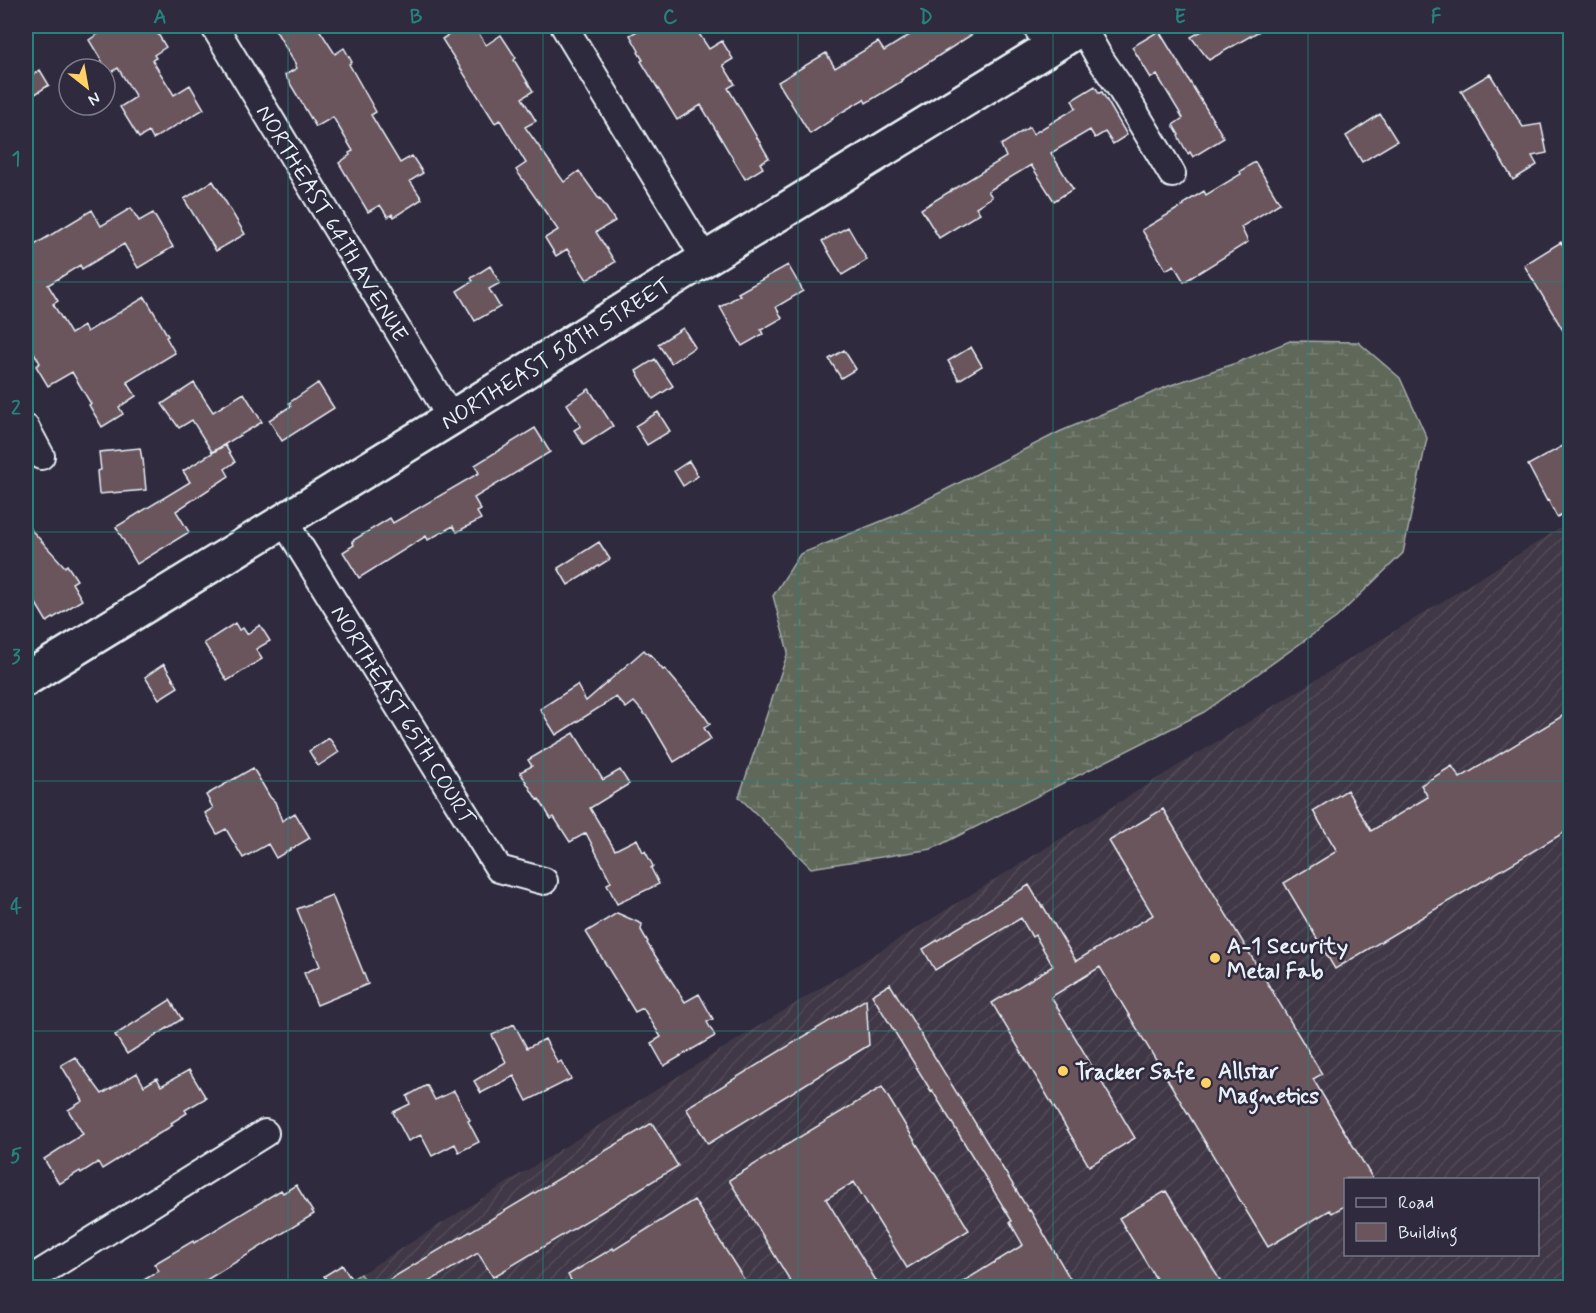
<svg xmlns="http://www.w3.org/2000/svg" width="1596" height="1313" font-family="Mynerve,sans-serif">
<style>
.industrial{fill:url(#industrial-furrows);fill-rule:evenodd}
.grass{fill:url(#grass-dots);stroke:#a4aca9;stroke-width:1.5}
.wetland{fill:url(#wetland-marsh);stroke:#a4aca9;stroke-width:1.5}
.building{fill:#6b545b;stroke:#e8f1f8;stroke-width:1.5}
.lines{fill:none;stroke-linecap:round;stroke-linejoin:round}
.street-casing{stroke:#e8f1f8;stroke-width:30}
.secondary-casing{stroke:#e8f1f8;stroke-width:38}
.street{stroke:#2f2a3d;stroke-width:26}
.secondary{stroke:#2f2a3d;stroke-width:33}
.grid{fill:none;stroke:#25827c;stroke-width:1.5;stroke-opacity:0.55}
.poi-dot{fill:#ffd166;stroke:#2f2a3d;stroke-width:2}
.labels{text-anchor:middle;stroke-width:5;stroke-linejoin:round;paint-order:stroke}
.street-label{font-size:22px;fill:#e8f1f8;stroke:#2f2a3d}
.poi-label{font-size:22px;font-weight:bold;fill:#e8f1f8;stroke:#2f2a3d;text-anchor:start}
.neatline{fill:none;stroke:#25827c;stroke-width:2}
.grid-label{font-size:20px;text-anchor:middle;font-weight:bold;fill:#25827c}
</style>
<defs>
<pattern id="industrial-furrows" width="10" height="10" patternUnits="userSpaceOnUse" patternTransform="scale(1.5)"><rect width="10" height="10" fill="#413746"/><path d="M-1 1l2-2M0 10L10 0M9 11l2-2" fill="none" stroke="#534b58"/></pattern>
<pattern id="grass-dots" width="8" height="8" patternUnits="userSpaceOnUse" patternTransform="scale(1.5)"><rect width="8" height="8" fill="#60675a"/><path d="M2 2h.1M6 6h.1" fill="none" stroke="#777d72" stroke-width="1.8" stroke-linecap="round"/></pattern>
<pattern id="wetland-marsh" width="20" height="14" patternUnits="userSpaceOnUse" patternTransform="scale(1.5)"><rect width="20" height="14" fill="#60675a"/><path d="M1 5h8M5 5V1M11 12h8M15 12V8" fill="none" stroke="#777d72"/></pattern>
</defs>
<rect width="100%" height="100%" fill="#2f2a3d"/>
<filter id="ink" filterUnits="userSpaceOnUse"><feTurbulence type="fractalNoise" baseFrequency=".0167" numOctaves="2"/><feDisplacementMap in="SourceGraphic" scale="12" xChannelSelector="R" yChannelSelector="G"/><feConvolveMatrix kernelMatrix="1 2 1 2 8 2 1 2 1" color-interpolation-filters="sRGB"/></filter>
<g filter="url(#ink)">
<path class="industrial" d="M1570,522V1287L369,1288L360,1274ZM1346,1180H1538V1254H1346Z"/>
<path class="grass" d="M360,1274L369,1287L338,1288Z"/>
<path class="wetland" d="M1290,341L1358,342L1400,378L1427,438L1403,553L1336,618L1204,712L932,849L811,868L739,797L788,652L773,596L800,554L894,516L1059,432L1171,385L1236,363Z"/>
<path class="building" d="M92,26H153L166,47L154,55L156,58L152,60L174,95L190,85L204,109L153,139L149,132L139,138L120,107L136,97L118,68L109,73L89,40L98,34Z
M273,26H317L335,54L344,48L352,62L349,64L376,112L371,115L400,163L412,156L423,173L410,181L422,199L394,217L392,214L388,217L380,205L368,212L339,163L350,155L349,153L353,151L333,117L316,127L285,75L297,68L295,66L296,65Z
M462,26H474L486,45L501,35L516,58L514,60L533,91L522,98L536,121L525,127L564,182L579,171L599,199L600,198L615,221L596,232L615,262L587,280L567,249L556,256L545,238L558,230L516,170L526,163L500,120L495,123L442,39Z
M646,26H694L709,49L722,41L733,59L723,65L735,84L728,88L769,158L760,163L763,168L745,179L701,105L677,120L641,61L643,60L638,52L639,51L630,35Z
M924,26H985L901,80L902,81L866,103L864,99L832,118L833,119L810,134L778,82L826,53L835,68L878,42L884,51Z
M1211,26H1268L1209,60L1191,37Z
M1159,31L1224,138L1193,157L1190,152L1188,154L1178,136L1179,135L1173,125L1183,118L1157,75L1151,78L1132,47Z
M40,70L49,85L26,100V79Z
M1490,74L1523,127L1541,124L1547,153L1532,156L1537,165L1513,180L1461,91Z
M1095,86L1099,93L1102,92L1127,135L1113,144L1105,132L1095,138L1090,130L1051,153L1073,189L1054,201L1031,165L988,191L992,197L976,207L980,213L939,238L921,209L1006,157L1001,145L1029,127L1033,134L1076,108L1072,100Z
M1380,114L1397,141L1362,162L1346,136Z
M1255,162L1280,203L1241,227L1248,242L1184,282L1174,265L1166,270L1142,230L1184,205L1183,204L1204,191L1206,195L1241,174L1240,171Z
M213,181L245,234L216,251L184,199Z
M131,208L139,221L153,213L173,247L138,268L124,244L82,269L80,265L48,285L58,301L53,304L71,334L84,326L87,332L145,297L168,336L166,337L175,353L127,382L136,396L119,407L123,414L102,427L89,405L91,404L72,372L48,386L36,366L40,363L26,339V250L92,210L101,226Z
M848,227L867,260L842,275L822,241Z
M1561,242L1570,257V342L1524,265Z
M788,265L803,291L776,307L782,318L761,330L763,334L742,346L720,307L740,295L738,293Z
M490,266L500,283L489,289L500,307L475,321L457,291L473,281L471,278Z
M683,328L695,347L671,363L658,344Z
M971,347L982,366L959,380L948,361Z
M844,350L856,369L841,378L829,359Z
M655,359L673,386L653,399L636,371Z
M194,383L213,412L244,393L262,422L212,452L192,420L179,428L162,404Z
M318,383L334,408L282,441L269,420L291,406L289,403Z
M589,389L613,426L584,445L574,430L581,426L567,404Z
M658,412L670,431L647,445L635,426Z
M535,428L550,452L474,498L481,510L477,512L481,519L457,532L453,526L428,540L426,536L359,578L343,552L354,545L352,541L390,518L393,523L479,473L475,465Z
M1570,442V510L1557,517L1548,500L1547,501L1528,465Z
M225,445L235,462L225,469L229,476L176,511L189,532L137,564L116,527L190,482L183,471Z
M140,448L142,459H143L146,490L99,494L97,471L101,470L99,452Z
M689,461L698,476L683,486L674,471Z
M26,524L65,567L67,565L77,580L72,583L82,600L47,622L26,587Z
M599,542L610,559L568,585L558,568Z
M235,623L239,630L243,628L247,634L260,625L270,641L256,649L262,659L227,681L204,643Z
M644,650L649,655L650,654L663,670L665,669L703,714L710,724L704,728L711,739L674,762L649,719L634,702L626,708L616,697L556,735L540,709L577,685L586,701Z
M164,664L178,687L159,699L145,677Z
M1564,715L1570,726V829L1335,969L1284,883L1337,851L1313,811L1347,790L1371,831L1428,797L1421,785L1452,766L1460,778Z
M574,733L603,780L620,770L629,784L590,808L615,850L637,839L643,852L645,851L653,866L651,868L659,884L617,904L607,884L611,882L586,833L570,842L554,817L551,819L539,799L537,800L520,772L532,766L528,760Z
M329,738L339,752L318,766L309,751Z
M253,768L270,797L275,802L282,821L295,813L310,838L276,858L268,844L243,858L226,829L217,834L205,813L213,808L206,795Z
M1163,809L1322,1074L1313,1079L1373,1179H1346V1205L1332,1213L1330,1210L1268,1247L1100,967L1051,997L1135,1138L1089,1166L992,1003L1053,966L1035,935L1032,937L1021,918L935,970L923,949L1029,885L1042,907L1043,906L1076,961L1153,915L1109,841Z
M332,895L368,984L317,1005L304,973L320,966L297,909Z
M617,913L642,924L641,930L648,942L647,943L685,1002L699,994L713,1019L707,1022L715,1036L664,1066L651,1043L661,1037L643,1008L635,1012L586,932Z
M890,984L1029,1211L1030,1210L1075,1287H954L1023,1245L1010,1222L1012,1221L932,1090L931,1091L872,995Z
M866,999L869,1045L708,1144L686,1108Z
M170,1000L182,1019L127,1054L115,1035Z
M514,1024L527,1048L545,1039L558,1063L561,1061L571,1079L527,1101L514,1076L481,1093L474,1081L506,1062L492,1035Z
M75,1057L102,1094L137,1073L144,1086L157,1078L161,1086L189,1070L206,1098L185,1110L187,1113L171,1123L173,1125L102,1169L98,1162L81,1173L80,1171L59,1184L44,1159L83,1134L68,1110L83,1101L61,1065Z
M427,1085L435,1100L454,1091L470,1120L468,1121L479,1142L459,1152L455,1144L432,1156L421,1135L408,1141L393,1112L410,1104L407,1096Z
M882,1087L969,1230L907,1268L854,1182L826,1199L880,1287H794L729,1180Z
M652,1123L678,1166L493,1277L478,1253L420,1287H377Z
M296,1185L314,1214L195,1287H132L159,1271L154,1264L193,1241L194,1243L281,1190L283,1193Z
M1166,1191L1224,1287H1161L1119,1218Z
M694,1200L749,1287H575L568,1275L613,1248L614,1250Z
M342,1265L352,1280L340,1287H331L324,1276Z"/>
<g class="lines">
<g class="street-casing">
<g id="street">
<path id="s1" d="M214,26L451,418"/>
<path d="M564,26L705,259"/>
<path d="M1036,26L1049,47"/>
<path d="M1082,27L1099,57L1119,86L1172,174"/>
<path d="M26,428L41,456"/>
<path id="s2" d="M284,521L499,869L544,881"/>
<path d="M26,1282L265,1133"/>
</g>
</g>
<g class="secondary-casing">
<g id="secondary">
<path id="s3" d="M26,679L451,418L705,259L1085,26"/>
</g>
</g>
<use href="#street" class="street"/>
<use href="#secondary" class="secondary"/>
</g>
</g>
<path class="grid" d="M288,26V1288M543,26V1288M798,26V1288M1053,26V1288M1308,26V1288M26,282H1570M26,532H1570M26,781H1570M26,1031H1570"/>
<g class="poi-dot">
<circle cx="1215" cy="958" r="6"/>
<circle cx="1063" cy="1071" r="6"/>
<circle cx="1206" cy="1083" r="6"/>
</g>
<g class="labels">
<g class="street-label">
<text dy="8" stroke="none"><textPath href="#s1" startOffset="230">NORTHEAST 64TH AVENUE</textPath></text>
<text dy="8" stroke="none"><textPath href="#s3" startOffset="622">NORTHEAST 58TH STREET</textPath></text>
<text dy="8" stroke="none"><textPath href="#s2" startOffset="228">NORTHEAST 65TH COURT</textPath></text>
</g>
<g class="poi-label">
<text x="1227" y="953">A-1 Security<tspan x="1227" dy="25">Metal Fab</tspan></text>
<text x="1218" y="1078">Allstar<tspan x="1218" dy="25">Magnetics</tspan></text>
<text x="1075" y="1079">Tracker Safe</text>
</g>
</g>
<rect width="1596" height="1313" fill="none" stroke="#2f2a3d" stroke-width="66"/>
<rect x="1344" y="1178" width="195" height="78" fill="#2f2a3d" stroke="#797a88" stroke-width="1.5"/>
<rect x="1356" y="1198" width="30" height="9" fill="#2f2a3d" stroke="#797a88" stroke-width="1.5"/>
<text x="1398" y="1208" font-size="18" fill="#e8f1f8">Road</text>
<rect x="1356" y="1223" width="30" height="18" fill="#6b545b" stroke="#797a88" stroke-width="1.5"/>
<text x="1398" y="1238" font-size="18" fill="#e8f1f8">Building</text>
<g transform="translate(87 87) rotate(149)"><circle r="28" fill="#2f2a3d" stroke="#797a88" stroke-width="1.5"/>
<path d="M0-4.5L10 22L0 15L-10 22Z" fill="#ffd166"/>
<text y="-9" font-size="16" font-weight="bold" text-anchor="middle" fill="#e8f1f8">N</text>
</g>
<rect x="33" y="33" width="1530" height="1247" class="neatline"/>
<g class="grid-label">
<text x="160" y="23">A</text>
<text x="416" y="23">B</text>
<text x="670" y="23">C</text>
<text x="926" y="23">D</text>
<text x="1180" y="23">E</text>
<text x="1436" y="23">F</text>
<text x="16" y="165">1</text>
<text x="16" y="414">2</text>
<text x="16" y="663">3</text>
<text x="16" y="913">4</text>
<text x="16" y="1162">5</text>
</g>
</svg>
